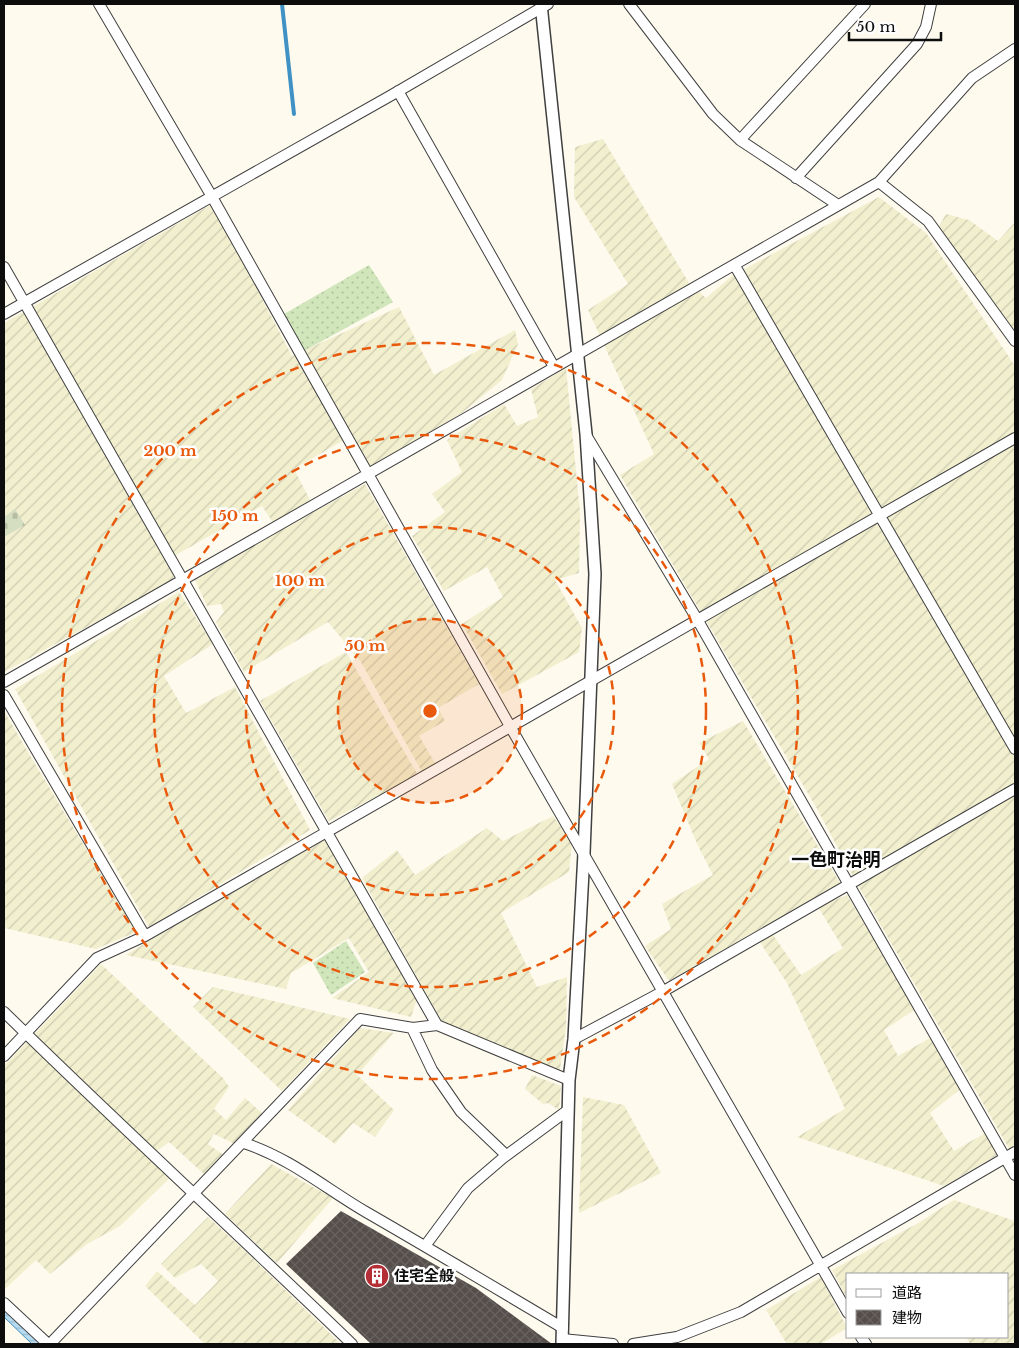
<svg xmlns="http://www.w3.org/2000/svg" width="1019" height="1348" font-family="'Libre Baskerville','Noto Sans JP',serif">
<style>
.farmland{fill:url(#farmland-furrows)}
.grass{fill:url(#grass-dots)}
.cemetery{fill:url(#cemetery-stones)}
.water{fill:url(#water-rules);stroke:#4192c4}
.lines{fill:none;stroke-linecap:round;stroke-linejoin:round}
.stream{stroke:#4192c4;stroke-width:4}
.building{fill:url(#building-cross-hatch)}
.minor-casing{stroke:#404040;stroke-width:12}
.tertiary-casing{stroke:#404040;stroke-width:14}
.minor{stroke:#fff;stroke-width:10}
.tertiary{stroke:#fff;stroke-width:11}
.ring{fill:none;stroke:#e8590c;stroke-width:2.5;stroke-dasharray:9 6}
.labels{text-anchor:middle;stroke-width:5;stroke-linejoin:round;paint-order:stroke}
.poi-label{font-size:15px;font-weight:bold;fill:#0d0d0d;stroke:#fff;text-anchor:start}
.quarter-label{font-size:18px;font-weight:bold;fill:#0d0d0d;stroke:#fff}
.centre{fill:#e8590c;stroke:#fff;stroke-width:2.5}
.ring-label{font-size:15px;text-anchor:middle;font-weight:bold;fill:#e8590c;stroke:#fff;stroke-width:5;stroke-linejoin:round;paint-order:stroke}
</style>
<defs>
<pattern id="farmland-furrows" width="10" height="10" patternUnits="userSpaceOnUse" patternTransform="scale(1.25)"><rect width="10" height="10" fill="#f2efcf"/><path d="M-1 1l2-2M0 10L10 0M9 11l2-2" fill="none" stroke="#ceccb1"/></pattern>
<pattern id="grass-dots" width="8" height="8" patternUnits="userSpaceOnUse" patternTransform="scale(1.25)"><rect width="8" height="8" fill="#d1e6ba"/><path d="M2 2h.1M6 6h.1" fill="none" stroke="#b2c49f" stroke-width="1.8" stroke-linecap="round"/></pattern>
<pattern id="cemetery-stones" width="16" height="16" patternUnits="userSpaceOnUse" patternTransform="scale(1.25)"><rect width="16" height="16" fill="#d5dec0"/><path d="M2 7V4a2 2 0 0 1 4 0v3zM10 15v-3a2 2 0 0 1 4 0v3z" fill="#b6bda4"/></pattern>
<pattern id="water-rules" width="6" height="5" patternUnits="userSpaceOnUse" patternTransform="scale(1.25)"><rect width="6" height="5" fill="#b6dcf2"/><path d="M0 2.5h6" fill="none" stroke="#9bbcce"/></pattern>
<pattern id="building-cross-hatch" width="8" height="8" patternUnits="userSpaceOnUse" patternTransform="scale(1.25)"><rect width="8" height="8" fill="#554e4a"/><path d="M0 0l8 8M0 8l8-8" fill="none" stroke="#686360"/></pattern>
</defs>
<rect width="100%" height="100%" fill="#fefaee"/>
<path class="farmland" d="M603,139L689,283L706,298L733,275L879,197L926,233L1015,366V1159L859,887L816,807L620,475L654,454L588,310L628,284L574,197L575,147Z
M212,204L292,356L399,307L434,375L515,330L518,344L502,380L463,412L372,468L344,440L294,469L310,500L274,524L262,506L176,555L173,580L4,672V323Z
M946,214L969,220L998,241L1015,222V331L938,228Z
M566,368L580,512L579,573L555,580L582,628L579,652L502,694L462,624L503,597L487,567L444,591L412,536L445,512L432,494L462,472L447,440L504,404L517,426L538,417L531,389Z
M365,484L479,684L438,708L445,721L419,736L435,763L422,772L361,662L328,622L244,672L216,622L224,612L221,604L207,606L195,580L274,534Z
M179,592L213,644L164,676L186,713L235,687L310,830L149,927L15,689Z
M346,652L418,775L329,821L260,701Z
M4,711L31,757L136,932L96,949L4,928Z
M743,721L840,883L669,981L645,946L671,929L662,904L713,875L698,846L672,784L709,759L699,743Z
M553,816L572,843L569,872L501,913L537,987L567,977L566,1027L560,1070L442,1022L362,878L397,850L415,875L487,828L503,841Z
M325,840L417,999L411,1017L332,998L369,972L349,938L291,973L286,989L126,955L212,902Z
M847,895L916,1009L884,1030L898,1056L932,1037L962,1088L930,1113L954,1151L987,1132L997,1155L944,1186L797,1137L845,1109L787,983L759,941L773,935L801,975L843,948L818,907Z
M101,964L223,1078L229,1087L214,1109L226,1120L245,1098L264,1115L237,1145L214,1134L208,1144L225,1156L206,1176L169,1142L157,1151L156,1164L171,1177L120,1226L87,1244L50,1274L36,1260L4,1290V1066Z
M213,987L350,1019L282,1091L193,1007Z
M360,1028L394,1033L357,1075L394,1110L375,1137L353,1123L335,1144L288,1110Z
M532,1075L561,1086L559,1110L548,1103L543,1104L525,1089Z
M583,1097L624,1105L661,1173L579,1213Z
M271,1164L333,1198L277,1263L225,1214Z
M954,1200L1015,1221V1344H970L966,1337H1008V1274H848V1300L832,1270L920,1222Z
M208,1217L246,1252L341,1344H205L145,1286L157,1271L195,1305L218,1281L201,1264L175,1278L161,1264Z
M821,1277L847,1328L821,1344H787L766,1310Z"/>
<path class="grass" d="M369,265L393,302L304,351L284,314Z
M346,941L365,972L331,995L313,963Z"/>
<path class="cemetery" d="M15,509L25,525L4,537V517Z"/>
<path class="water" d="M4,1306L45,1344H32L4,1317Z"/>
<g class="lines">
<path class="stream" d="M282,4L294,114"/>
</g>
<path class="building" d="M341,1211L476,1288L552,1344H371L286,1264Z"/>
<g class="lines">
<g class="minor-casing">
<path id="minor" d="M99,4L211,195L511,728L848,1313
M629,4L713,114L740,140L838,205
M398,91L554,367
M740,140L865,4
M796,178L917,44L926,27L931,4
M879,182L928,221L1015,341
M735,266L1015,749
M4,267L437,1025
M4,314L390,96L548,4
M586,435L697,619L1015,1175
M4,682L879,182L972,78L1015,49
M4,695L145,936
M4,1012C118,1124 237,1233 352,1344
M412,1028L432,1070L461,1112L506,1155
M574,1039L662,992L1015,789
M4,1056L97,958L145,936L1015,438
M244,1143C290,1158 325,1188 366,1212C432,1250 497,1289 563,1328
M425,1246L468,1188L503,1158L568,1110
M4,1303L48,1344
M861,1337L866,1344
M562,1339L613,1344
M50,1344L360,1019L413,1028L437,1025L569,1080
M633,1344L677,1337L741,1312L1015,1152"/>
</g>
<g class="tertiary-casing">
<path id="tertiary" d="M541,4L586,434L595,574L584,853L574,1039L569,1080L562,1344"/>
</g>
<use href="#minor" class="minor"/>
<use href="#tertiary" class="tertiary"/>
</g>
<circle cx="430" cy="711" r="92" fill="#e8590c" fill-opacity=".12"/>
<g class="ring">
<circle cx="430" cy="711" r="92"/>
<circle cx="430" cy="711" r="184"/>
<circle cx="430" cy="711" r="276"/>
<circle cx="430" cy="711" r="368"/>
</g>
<defs>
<g id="building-disc" transform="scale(1.25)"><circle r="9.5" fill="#b42e36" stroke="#fff"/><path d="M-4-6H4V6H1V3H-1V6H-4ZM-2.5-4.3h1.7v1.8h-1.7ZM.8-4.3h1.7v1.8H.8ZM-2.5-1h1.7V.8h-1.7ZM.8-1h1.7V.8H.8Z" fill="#fff"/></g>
</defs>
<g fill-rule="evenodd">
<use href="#building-disc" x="377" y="1276"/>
</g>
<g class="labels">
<g class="poi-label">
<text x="394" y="1281">住宅全般</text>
</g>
<g class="quarter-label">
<text x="836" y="866">一色町治明</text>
</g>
</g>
<circle cx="430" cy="711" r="8" class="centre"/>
<g class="ring-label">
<text x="170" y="456">200 m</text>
<text x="235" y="521">150 m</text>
<text x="300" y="586">100 m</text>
<text x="365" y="651">50 m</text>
</g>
<rect width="1019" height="1348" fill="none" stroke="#0d0d0d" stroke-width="10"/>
<rect x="846" y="1273" width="162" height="65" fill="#ffffff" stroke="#9e9e9e"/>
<rect x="856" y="1289" width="25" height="8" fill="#ffffff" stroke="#9e9e9e"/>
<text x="892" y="1298" font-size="15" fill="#0d0d0d">道路</text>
<rect x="856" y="1310" width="25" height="15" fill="url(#building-cross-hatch)" stroke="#9e9e9e"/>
<text x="892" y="1323" font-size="15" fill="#0d0d0d">建物</text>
<path d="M849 32v8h92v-8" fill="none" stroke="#0d0d0d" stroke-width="2.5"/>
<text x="856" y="32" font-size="15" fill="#0d0d0d" stroke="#ffffff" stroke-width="4" paint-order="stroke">50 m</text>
</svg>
